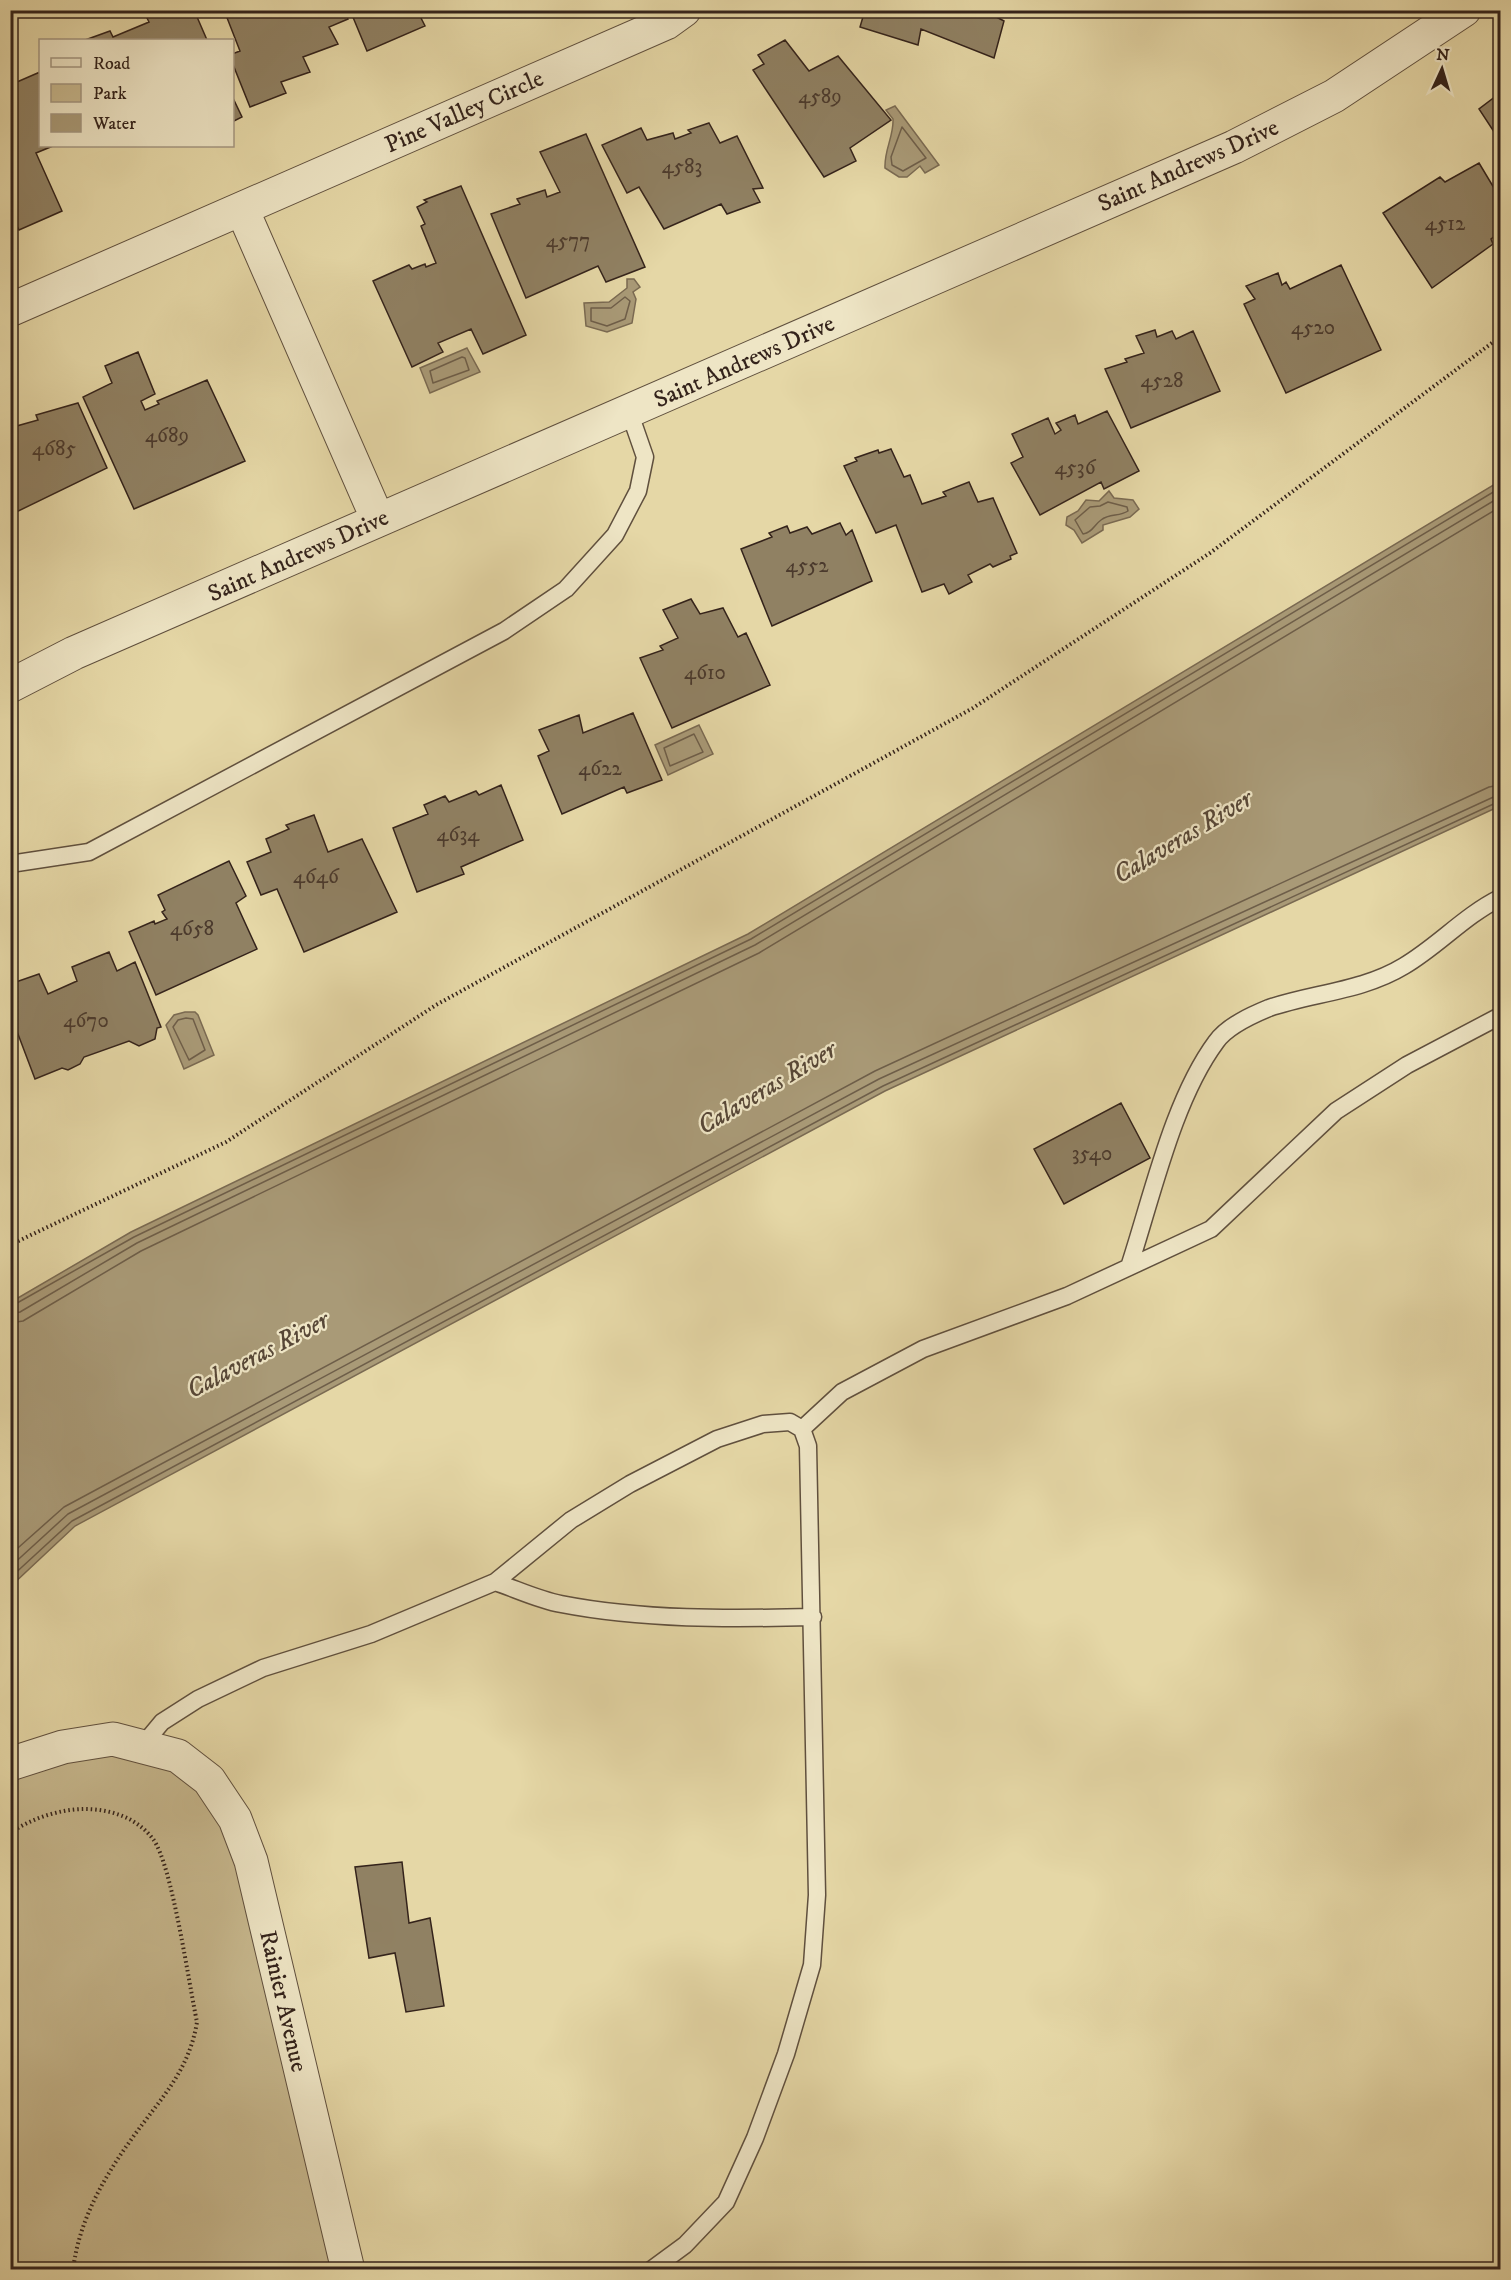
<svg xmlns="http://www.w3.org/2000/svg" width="1511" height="2280" font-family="'IM FELL DW Pica',serif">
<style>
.green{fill:#c7b88e;stroke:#7e6e54;stroke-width:1.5}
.water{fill:#a99a77;stroke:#7a6a52;stroke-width:1.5}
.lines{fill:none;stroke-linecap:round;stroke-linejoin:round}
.shore{stroke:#6e5e49;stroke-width:1.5}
.building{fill:#908163;stroke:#34231b;stroke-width:1.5}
.lane-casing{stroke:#60503e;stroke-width:19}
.street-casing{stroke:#60503e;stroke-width:35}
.path{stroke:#34231b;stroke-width:4;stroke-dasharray:1.5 3;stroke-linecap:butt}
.lane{stroke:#eee5c5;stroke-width:16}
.street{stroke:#eee5c5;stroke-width:33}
.labels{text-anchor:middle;stroke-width:4.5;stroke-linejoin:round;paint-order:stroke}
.number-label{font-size:21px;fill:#4b3a2d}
.street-label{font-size:24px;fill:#34231b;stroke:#eee5c5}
.water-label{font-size:26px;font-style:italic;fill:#574737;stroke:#eee5c5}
</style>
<rect width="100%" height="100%" fill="#e5d7a6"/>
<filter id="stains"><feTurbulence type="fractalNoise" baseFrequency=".00333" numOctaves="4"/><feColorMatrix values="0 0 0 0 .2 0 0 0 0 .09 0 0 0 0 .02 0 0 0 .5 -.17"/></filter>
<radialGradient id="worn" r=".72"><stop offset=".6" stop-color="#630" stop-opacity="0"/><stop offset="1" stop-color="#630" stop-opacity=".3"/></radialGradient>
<path class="green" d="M113,1739L209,1780L251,1861L348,2269L11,2270V1771Z"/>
<path class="water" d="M895,106L939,165L925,173L920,166L907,177H899L885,168C884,150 894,136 893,119L886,110Z
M627,279H634L640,287L633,292L636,299L632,323L607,332L586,326L584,303L609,302L627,288Z
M467,348L480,372L430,393L420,368Z
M1500,481V806L885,1091L75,1526L11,1586V1302L131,1232L748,934Z
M1109,491L1114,498L1133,500L1139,509L1130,517L1103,525V530L1082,543L1074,530L1066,525L1067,517L1078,511L1086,500L1099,501Z
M699,725L713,754L668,775L655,745Z
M185,1012H195L198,1015L214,1055L184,1069L166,1025L174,1015Z"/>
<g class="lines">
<path class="shore" d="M902,127L926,158L903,171L892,165L891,157Z
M625,297L630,301L625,319L607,326L591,321V308H611Z
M462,357L465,358L469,370L433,383L430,371Z
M1108,502L1127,507L1128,511C1119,517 1110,513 1101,520C1094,525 1092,533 1083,534L1075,520L1090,507L1100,506Z
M694,734L703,752L670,766L664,748Z
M186,1018L193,1019L205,1050L189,1060L173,1027L178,1020Z
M10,1307L134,1237L751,939L1500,488
M10,1314L20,1312L137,1243L755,945L1500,497
M10,1323L23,1321L141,1251L759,953L1500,507
M10,1555L64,1507L875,1071L1489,787L1500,785
M10,1567L68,1514L879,1079L1500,794
M10,1578L72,1521L883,1086L1500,801"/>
</g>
<path class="building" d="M143,10H194L207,40H85L110,31L113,37L149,22Z
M224,10H344L348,19L329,27L338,44L303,57L310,72L281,82L286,93L250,107L232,62V54L240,51Z
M350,10H436L420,16L425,26L367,51Z
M865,10H983L1004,21L994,58L921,29L918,45L860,27Z
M785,40L809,71L838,56L891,120L850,148L856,161L824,177L753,70L764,64L758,55Z
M40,72V146H53L36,153L62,211L19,230L10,211V85Z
M1500,93V141L1479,109Z
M232,96L242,117L232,122Z
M709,123L720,143L737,136L763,188L753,189L760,202L727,214L721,204L664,229L639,187L627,193L602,145L641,128L647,140L673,133L675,139L691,133L688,130Z
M586,134L645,267L606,282L598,266L526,298L491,214L520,204L517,199L545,190L547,197L560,192L540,152Z
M1479,163L1500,198V232L1491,239L1493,244L1432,288L1383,213L1440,177L1445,182Z
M461,186L526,335L483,354L471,329L438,343L443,352L412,367L373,281L409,265L412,269L425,264L426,267L436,263L421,226L425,224L417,207L427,202L424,200Z
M1341,265L1381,350L1286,393L1244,304L1255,299L1246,286L1278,273L1282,285L1286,282L1290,289Z
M1155,330L1157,337L1172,331L1176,339L1193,331L1220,391L1131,428L1105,369L1127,362L1125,359L1144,353L1136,336Z
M138,352L155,394L141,401L145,410L159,404L157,401L207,380L245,461L134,509L83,397L112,383L105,366Z
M78,403L107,468L10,515V422L13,427L38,420L36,415Z
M1107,411L1139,471L1104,489L1101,482L1040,515L1011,463L1023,457L1012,434L1048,418L1055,434L1061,430L1056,423L1075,415L1078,424Z
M891,449L904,477L910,475L922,504L946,496L943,492L969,482L978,502L993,498L1017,553L1010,556L1011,559L993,567L990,564L968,575L972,582L949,594L944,584L922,592L896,525L876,533L844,466L857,461L855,458L878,450L879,453Z
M840,523L846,535L852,530L872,581L772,626L741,549L772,537L769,533L787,526L790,533L807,527L812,534Z
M691,599L700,614L723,608L738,637L746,633L770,685L672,728L640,658L663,650L660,646L678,638L663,610Z
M633,713L662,780L627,793L624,787L562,814L538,756L549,751L539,730L579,715L583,733Z
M501,785L523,840L461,867L464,874L417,892L393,828L428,814L424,805L445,796L449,802L476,791L479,795Z
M314,815L328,852L362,839L397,912L304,952L277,889L261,895L247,862L271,852L266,839L289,829L286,825Z
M229,861L246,896L236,903L257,949L156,995L129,932L154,921L155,924L167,919L162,912L165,910L158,895Z
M109,952L117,971L135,962L161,1027L157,1028L155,1039L139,1046L129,1041L84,1057L80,1064L68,1070L62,1068L35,1079L10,1013V984L39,974L48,994L77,981L72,967Z
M1121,1103L1150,1158L1064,1204L1034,1149Z
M402,1862L409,1923L430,1918L444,2006L406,2012L395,1953L369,1958L355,1867Z"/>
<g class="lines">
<g class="lane-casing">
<path id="lane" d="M10,864L89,852L504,631L566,589L615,535L638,491L645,457L629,411
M1129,1267C1152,1197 1173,1100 1216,1042C1227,1026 1252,1015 1269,1008C1313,993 1363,991 1404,966C1438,946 1464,916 1500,898
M802,1429L842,1392L923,1349L1067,1296L1211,1229L1336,1111L1407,1065L1500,1016
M495,1582C516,1589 539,1600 561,1604C643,1620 730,1619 813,1617
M142,1746L162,1722L198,1699L263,1668L371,1634L495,1582L571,1520L630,1484L717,1439L763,1424L790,1422L802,1429L808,1446L817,1895L812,1965L786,2054L755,2138L726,2202L685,2245L651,2270"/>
</g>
<g class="street-casing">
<path id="street" d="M242,209L378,520
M10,310L666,23L684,10
M10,686L74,653L1234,147L1334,96L1464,10
M10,1764L63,1747L113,1739L178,1756L209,1780L235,1819L251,1861L348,2270"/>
</g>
<path class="path" d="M10,1245L226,1142L436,1005L973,708L1210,553L1500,337
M10,1833C30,1819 60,1809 84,1809C110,1809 136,1817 153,1839C172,1864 189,1985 197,2022C189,2071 161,2098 133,2137C104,2177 79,2220 73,2270"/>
<use href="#lane" class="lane"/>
<use href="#street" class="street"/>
</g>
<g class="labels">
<g class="number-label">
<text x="820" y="103">4589</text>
<text x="682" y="173">4583</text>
<text x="1445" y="230">4512</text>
<text x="568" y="247">4577</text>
<text x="1313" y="334">4520</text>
<text x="1162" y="387">4528</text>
<text x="167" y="442">4689</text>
<text x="54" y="455">4685</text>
<text x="1075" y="474">4536</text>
<text x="807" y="572">4552</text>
<text x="705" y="679">4610</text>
<text x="600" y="775">4622</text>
<text x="458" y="841">4634</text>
<text x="316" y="883">4646</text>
<text x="192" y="935">4658</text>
<text x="86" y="1027">4670</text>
<text x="1092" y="1160">3540</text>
</g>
<g class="street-label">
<text transform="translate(464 111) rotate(-24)" y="8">Pine Valley Circle</text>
<text transform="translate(1188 165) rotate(-24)" y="8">Saint Andrews Drive</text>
<text transform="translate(744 361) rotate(-24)" y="8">Saint Andrews Drive</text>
<text transform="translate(298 555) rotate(-24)" y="8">Saint Andrews Drive</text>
<text transform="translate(284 2001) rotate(77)" y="8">Rainier Avenue</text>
</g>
<g class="water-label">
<text transform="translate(1182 836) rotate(-31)" y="9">Calaveras River</text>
<text transform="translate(766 1087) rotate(-31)" y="9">Calaveras River</text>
<text transform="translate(257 1354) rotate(-28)" y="9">Calaveras River</text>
</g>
</g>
<rect width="1511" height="2280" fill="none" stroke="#e5d7a6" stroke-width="36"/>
<rect x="12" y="12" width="1487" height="2256" fill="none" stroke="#34231b" stroke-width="3"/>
<rect x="18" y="18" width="1475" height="2244" fill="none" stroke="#34231b" stroke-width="1.5"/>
<rect x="39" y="39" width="195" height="108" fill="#eee5c5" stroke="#a49781" stroke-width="1.5"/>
<rect x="51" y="58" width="30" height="9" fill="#eee5c5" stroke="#a49781" stroke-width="1.5"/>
<text x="93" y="69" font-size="18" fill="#34231b">Road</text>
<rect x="51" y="84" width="30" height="18" fill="#c7b88e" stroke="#a49781" stroke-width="1.5"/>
<text x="93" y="99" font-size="18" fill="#34231b">Park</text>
<rect x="51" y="114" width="30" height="18" fill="#a99a77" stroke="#a49781" stroke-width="1.5"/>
<text x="93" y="129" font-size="18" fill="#34231b">Water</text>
<g transform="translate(1442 69) rotate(4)" stroke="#eee5c5" stroke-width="4.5" paint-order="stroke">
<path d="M0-4.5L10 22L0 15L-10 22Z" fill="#34231b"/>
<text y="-9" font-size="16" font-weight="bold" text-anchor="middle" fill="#34231b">N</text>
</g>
<rect width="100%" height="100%" filter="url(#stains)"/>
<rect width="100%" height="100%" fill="url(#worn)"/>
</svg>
